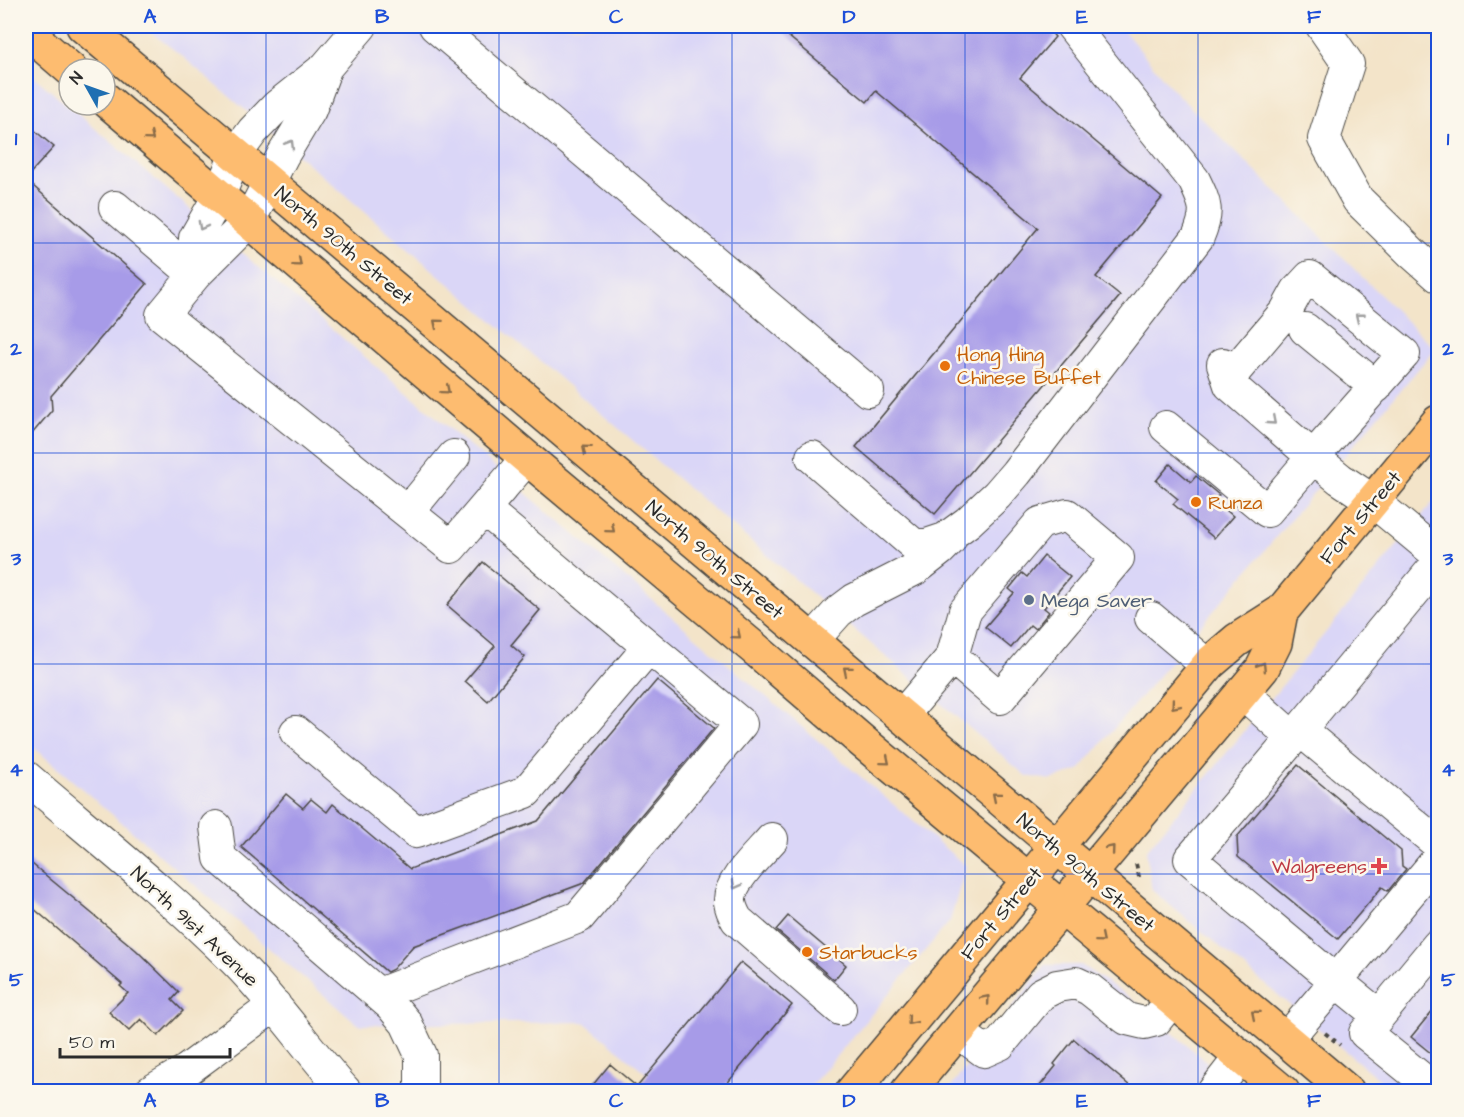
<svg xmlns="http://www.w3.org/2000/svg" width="1464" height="1117" font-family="'Architects Daughter',sans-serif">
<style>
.built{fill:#dad6f7}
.building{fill:#a79be8}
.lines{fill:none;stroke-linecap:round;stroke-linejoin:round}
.minor-casing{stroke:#494743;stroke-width:34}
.major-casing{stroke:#494743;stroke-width:36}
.path{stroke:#494743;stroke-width:4;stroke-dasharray:4.5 4.5;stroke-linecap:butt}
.minor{stroke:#fff;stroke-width:32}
.major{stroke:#fdbc6f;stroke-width:33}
.oneway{stroke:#8a6c4a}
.oneway2{stroke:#a0a0a0}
.grid{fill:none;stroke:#1d4ed8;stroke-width:1.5;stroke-opacity:0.55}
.food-dot{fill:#e8710a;stroke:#fbf7ec;stroke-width:2}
.service-dot{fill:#5c6f8a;stroke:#fbf7ec;stroke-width:2}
.health-dot{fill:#e0444e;stroke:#fbf7ec;stroke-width:2}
.labels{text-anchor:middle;stroke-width:5;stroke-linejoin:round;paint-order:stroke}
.street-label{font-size:20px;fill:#2b2b2b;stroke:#fbf7ec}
.food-label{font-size:20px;fill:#c56008;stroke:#fbf7ec;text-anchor:start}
.service-label{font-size:20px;fill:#4e5e75;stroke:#fbf7ec;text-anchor:start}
.health-label{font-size:20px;fill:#be3a42;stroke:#fbf7ec;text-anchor:end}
.neatline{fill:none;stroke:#1d4ed8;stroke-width:2}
.grid-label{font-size:20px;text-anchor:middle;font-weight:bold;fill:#1d4ed8}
</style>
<rect width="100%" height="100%" fill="#fbf7ec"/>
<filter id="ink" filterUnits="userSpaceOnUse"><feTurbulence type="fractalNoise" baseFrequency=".0167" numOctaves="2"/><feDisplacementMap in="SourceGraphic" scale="12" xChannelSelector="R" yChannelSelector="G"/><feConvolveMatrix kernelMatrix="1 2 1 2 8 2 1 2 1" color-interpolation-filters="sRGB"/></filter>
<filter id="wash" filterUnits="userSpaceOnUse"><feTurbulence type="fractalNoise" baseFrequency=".008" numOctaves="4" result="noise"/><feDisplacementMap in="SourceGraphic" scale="24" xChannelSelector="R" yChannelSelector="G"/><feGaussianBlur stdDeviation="1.35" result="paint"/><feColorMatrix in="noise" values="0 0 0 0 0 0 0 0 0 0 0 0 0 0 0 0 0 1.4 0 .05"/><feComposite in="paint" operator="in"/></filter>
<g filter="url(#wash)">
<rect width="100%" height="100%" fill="#f3e4c9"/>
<path class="built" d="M143,26H1120L1174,91L1435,349L1079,770L1051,780L1026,776L182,56Z
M26,70L966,866L950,921L807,1091H668L584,1022L359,1025L26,741Z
M1438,496V1091H1393L1152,890L1146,851Z
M1045,965H1081L1134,1000L1241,1091L947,1092Z"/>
<g id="blocks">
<path class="building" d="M776,26H1046L1055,37L1020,78L1162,198L1096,277L1120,296L935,514L856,447L1038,228L876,91L867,102Z
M26,123L54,147L26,178Z
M26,180L147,284L51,396L52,410L26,441Z
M1170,464L1191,482L1196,476L1219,495L1214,500L1233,516L1214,538L1173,504L1178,499L1156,481Z
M1044,556L1070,577L1044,608L1049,612L1035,629L1030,625L1011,648L985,627L1014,593L1009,589L1022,573L1027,577Z
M483,562L540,610L511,645L525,657L488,701L465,681L495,646L447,605Z
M657,680L714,728L584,883L413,946L393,969L387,972L241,847L286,794L303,808L311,799L327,812L333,804L410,869L538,821Z
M1298,765L1401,851L1402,866L1406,869L1388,891L1382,887L1338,939L1238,857L1237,837Z
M26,859L136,950L179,992L172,1000L183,1011L158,1036L141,1019L129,1031L109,1012L128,993L120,986L122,984L26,902Z
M788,916L846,965L834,980L776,930Z
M741,962L792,1005L720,1092H587L610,1064L637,1087Z
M1438,1004V1059L1411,1037Z
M1074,1039L1137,1092H1035L1056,1066L1054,1064Z"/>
</g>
</g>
<g filter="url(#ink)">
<use href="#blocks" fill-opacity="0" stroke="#494743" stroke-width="1.5"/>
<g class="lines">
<g class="minor-casing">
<path id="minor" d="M435,26L868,391
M1322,26L1348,64L1324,139L1358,200L1412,253L1438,276
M326,67L361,26
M115,207L195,275
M195,275V238L219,196L236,154L253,131L277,106L326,67L310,110L283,155L249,221L195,275L162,315L451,547L527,458
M1305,329L1376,387
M1230,385L1235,371L1286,311L1297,291L1310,277L1404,354L1313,457L1340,479L1373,501L1438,555
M1166,427L1267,511L1313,457L1230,385L1223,364
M812,457L914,545H927L945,539L968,522L997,495L1016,473L1198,237C1209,211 1206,205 1194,180L1072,26
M408,512L454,456
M1151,618L1208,666
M812,641L838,612L854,600L917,568L940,550L950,540
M1242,692L1293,738L1438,563
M902,716L952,657L1000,698L1118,558L1067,515L1040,523L965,611L952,657
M1300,730L1438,844
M296,732L416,832L526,792L649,647L484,509
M1293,738L1190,859L1336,981L1438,859
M26,777C96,837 169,895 234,960C275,1001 307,1049 346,1092
M216,827L220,858L391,1005L406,1023L421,1055V1092
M772,839C759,854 728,882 730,902C731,909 734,915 737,920L840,1009
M379,994L579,917L741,724L649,647
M1379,1016L1438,945
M958,1032L984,1051L1000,1044L1041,994L1057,986L1076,983L1089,989L1127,1019L1144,1023L1156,1020L1173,999
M1286,1040L1336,981L1379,1016L1365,1033L1438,1092
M150,1092L187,1070L275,1005
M1213,1092L1241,1056"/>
</g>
<g class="major-casing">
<path id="major" d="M83,26C505,380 924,738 1348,1092
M26,31L70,69
M105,99L527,458L755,649L863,742L1283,1092
M852,1092L1210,663L1237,640L1281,612L1438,422
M907,1092L1262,669L1275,643L1281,612"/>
</g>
<path class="path" d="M1136,864L1140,881
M1325,1033L1340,1045"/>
<use href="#minor" class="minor"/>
<use href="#major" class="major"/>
</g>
<defs><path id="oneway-chevron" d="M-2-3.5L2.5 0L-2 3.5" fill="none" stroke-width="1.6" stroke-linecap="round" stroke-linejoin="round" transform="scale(1.5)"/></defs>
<g class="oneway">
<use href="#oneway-chevron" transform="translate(150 137) rotate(40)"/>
<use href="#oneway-chevron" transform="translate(298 263) rotate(40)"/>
<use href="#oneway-chevron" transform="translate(437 323) rotate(-140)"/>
<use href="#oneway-chevron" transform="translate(446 390) rotate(40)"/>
<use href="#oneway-chevron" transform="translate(586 449) rotate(-140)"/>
<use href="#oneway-chevron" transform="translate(611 529) rotate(40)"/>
<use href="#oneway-chevron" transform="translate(737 635) rotate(40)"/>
<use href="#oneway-chevron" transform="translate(1262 666) rotate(-58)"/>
<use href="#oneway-chevron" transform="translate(847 670) rotate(-140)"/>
<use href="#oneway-chevron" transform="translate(1175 705) rotate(130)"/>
<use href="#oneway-chevron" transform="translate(886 761) rotate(40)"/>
<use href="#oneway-chevron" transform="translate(996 796) rotate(-140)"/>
<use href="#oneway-chevron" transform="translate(1111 849) rotate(-50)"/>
<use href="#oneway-chevron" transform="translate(1101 939) rotate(40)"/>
<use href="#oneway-chevron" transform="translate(986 999) rotate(-50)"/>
<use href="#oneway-chevron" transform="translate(1255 1014) rotate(-140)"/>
<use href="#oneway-chevron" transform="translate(911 1021) rotate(130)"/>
</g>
<g class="oneway2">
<use href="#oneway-chevron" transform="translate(290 144) rotate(-59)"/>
<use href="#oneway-chevron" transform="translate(202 226) rotate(118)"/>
<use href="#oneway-chevron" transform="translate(1359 317) rotate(-141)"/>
<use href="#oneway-chevron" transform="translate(1272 421) rotate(41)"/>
<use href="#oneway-chevron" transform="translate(736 885) rotate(119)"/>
</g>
</g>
<path class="grid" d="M266,26V1092M499,26V1092M732,26V1092M965,26V1092M1198,26V1092M26,243H1438M26,453H1438M26,664H1438M26,874H1438"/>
<g class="food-dot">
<circle cx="945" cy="366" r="6"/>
<circle cx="1196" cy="502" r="6"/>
<circle cx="807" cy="952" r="6"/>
</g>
<circle class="service-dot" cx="1029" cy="600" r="6"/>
<path class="health-dot" d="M1376 857h6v6h6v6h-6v6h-6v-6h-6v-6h6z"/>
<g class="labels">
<g class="street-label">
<text transform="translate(344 245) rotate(40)" y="7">North 90th Street</text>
<text transform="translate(1360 517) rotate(-50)" y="7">Fort Street</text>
<text transform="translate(715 559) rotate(40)" y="7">North 90th Street</text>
<text transform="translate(1086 872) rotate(40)" y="7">North 90th Street</text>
<text transform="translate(1001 913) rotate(-50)" y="7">Fort Street</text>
<text transform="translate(195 926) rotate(43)" y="7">North 91st Avenue</text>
</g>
<g class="food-label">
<text x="957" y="361">Hong Hing<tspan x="957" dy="23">Chinese Buffet</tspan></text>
<text x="1208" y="509">Runza</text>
<text x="819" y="959">Starbucks</text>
</g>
<g class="service-label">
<text x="1041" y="607">Mega Saver</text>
</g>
<g class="health-label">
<text x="1367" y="873">Walgreens</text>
</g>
</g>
<rect width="1464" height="1117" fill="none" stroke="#fbf7ec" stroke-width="66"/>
<g transform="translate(87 87) rotate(310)"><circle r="28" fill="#fbf7ec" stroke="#a8a59f" stroke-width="1.5"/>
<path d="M0-4.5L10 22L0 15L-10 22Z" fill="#1f6fb2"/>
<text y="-9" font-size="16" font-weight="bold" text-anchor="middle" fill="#2b2b2b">N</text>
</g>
<path d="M60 1048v9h170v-9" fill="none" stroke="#2b2b2b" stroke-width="3"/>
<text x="69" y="1048" font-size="18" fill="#2b2b2b" stroke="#fbf7ec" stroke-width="4.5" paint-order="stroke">50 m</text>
<rect x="33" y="33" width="1398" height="1051" class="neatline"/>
<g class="grid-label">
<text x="150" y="23">A</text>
<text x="382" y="23">B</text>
<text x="616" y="23">C</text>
<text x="849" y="23">D</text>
<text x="1082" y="23">E</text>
<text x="1314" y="23">F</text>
<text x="16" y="145">1</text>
<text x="1448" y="145">1</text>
<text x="16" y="355">2</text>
<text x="1448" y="355">2</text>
<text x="16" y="565">3</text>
<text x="1448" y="565">3</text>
<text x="16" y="776">4</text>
<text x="1448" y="776">4</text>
<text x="16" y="986">5</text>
<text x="1448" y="986">5</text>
<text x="150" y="1107">A</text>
<text x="382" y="1107">B</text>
<text x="616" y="1107">C</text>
<text x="849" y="1107">D</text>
<text x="1082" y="1107">E</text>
<text x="1314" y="1107">F</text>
</g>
</svg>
